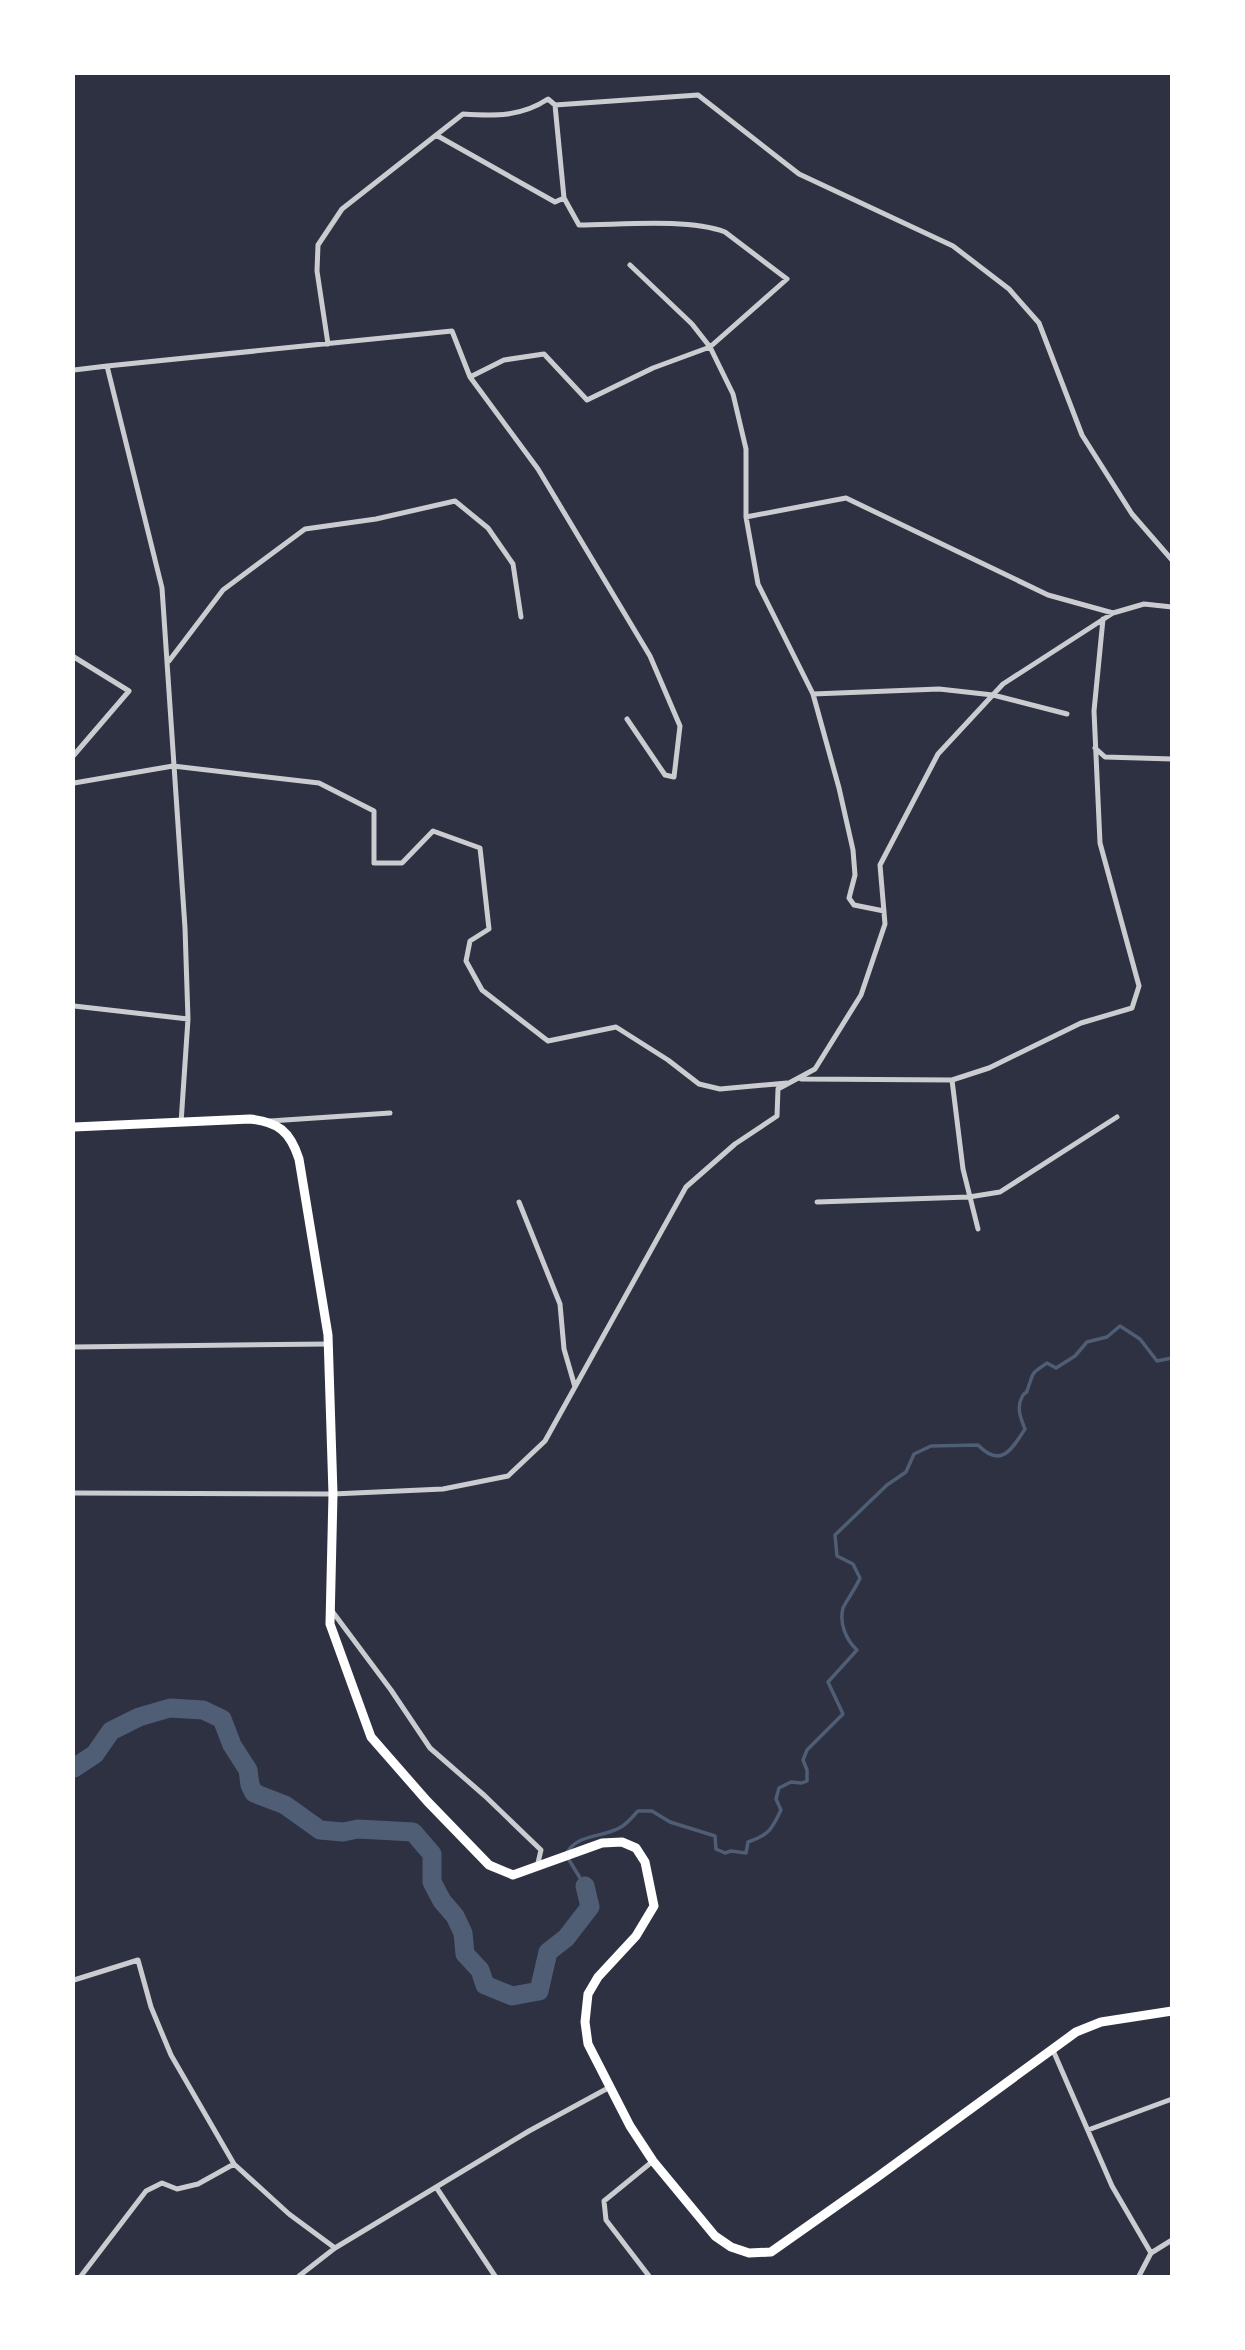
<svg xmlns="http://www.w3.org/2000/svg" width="1245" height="2350" font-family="'PT Sans Narrow',sans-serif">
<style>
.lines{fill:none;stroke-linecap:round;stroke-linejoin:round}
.stream{stroke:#4f5d75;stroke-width:3.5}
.river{stroke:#4f5d75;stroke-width:19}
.minor{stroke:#caccd0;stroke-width:5}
.primary{stroke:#fff;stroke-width:9}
</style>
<rect width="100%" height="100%" fill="#2d3142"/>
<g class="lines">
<path class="stream" d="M585,1886L566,1855C575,1833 604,1838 621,1827C628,1823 633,1816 638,1811H652L670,1822L715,1836L716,1849L725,1853L731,1851L746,1853L748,1842C769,1835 772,1829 781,1810L776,1799L779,1788L791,1782L802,1783L807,1781V1770L803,1760L807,1750L843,1714L828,1682L857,1650C846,1640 839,1623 843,1608C846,1601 856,1588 860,1578L853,1564L837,1556L835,1535L887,1485L906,1472L914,1454L931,1446L978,1445C1001,1469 1012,1449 1025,1429C1021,1419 1016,1408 1022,1397C1027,1388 1025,1398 1028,1388C1034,1371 1031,1374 1047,1363L1056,1368L1075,1356L1087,1342L1107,1337L1120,1326L1140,1339L1157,1361L1172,1358"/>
<path class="river" d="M74,1768L95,1754L111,1731L139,1717L170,1708L203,1710L222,1719L232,1745L248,1770L250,1785L254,1793L285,1805L320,1830L343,1832L358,1829L413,1832L432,1854V1882L442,1901L455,1916L463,1933L465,1954L480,1970L485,1985L512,1996L539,1991L548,1952L566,1938L590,1907L585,1886"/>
<path class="minor" d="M436,135L555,202L564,198
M630,265L692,324L710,347L733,394L746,449V517L758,584L813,694L839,788L853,850L855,875L849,898L854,905L884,911
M328,344L317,271L318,245L342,209L463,114C495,116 521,117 548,99L555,105L698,95L799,174L953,246L1009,289L1039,323L1082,435L1132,514L1172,560
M107,366L452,331L470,377L504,360L544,354L587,400L653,368L710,347L787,279L725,232C687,218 620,225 579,225L564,198L555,105
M74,370L107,366L162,588L185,928L188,1019L181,1123
M470,377L538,469L650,656L680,726L674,777L665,775L627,719
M746,517L846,498L1048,595L1113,613
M74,657L129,691L74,755
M169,661L223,590L305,529L376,519L455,501L488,528L513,564L521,617
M813,694L939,689L993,695L1067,714
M1095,748L1105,757L1172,759
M74,783L173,766L319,783L374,811V863H402L433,831L480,848L489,929L470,941L466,961L482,990L548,1041L616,1027L668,1060L699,1084L720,1089L787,1083
M74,1006L188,1019
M801,1079L952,1080L963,1169L978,1229
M952,1080L989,1068L1081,1023L1132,1008L1139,986L1100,843L1094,711L1103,619
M270,1121L390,1113
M519,1202L560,1304L564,1349L575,1387
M817,1202L969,1197L1000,1192L1117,1117
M74,1347L328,1344
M74,1493L333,1494L443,1489L508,1476L545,1441L686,1187L735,1144L777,1116L778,1089L815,1069L861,995L885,924L880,865L938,754L1003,684L1113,613L1144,604L1172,607
M332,1611L391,1690L430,1748L485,1796L541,1850L537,1867
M74,1980L138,1960L151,2007L171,2055L234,2164L289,2214L335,2248
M1052,2048L1112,2186L1151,2253
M1088,2130L1172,2099
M436,2187L495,2276
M81,2276L146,2191L162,2183L177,2189L198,2184L234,2164
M299,2276L335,2248L529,2131L610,2087
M649,2276L606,2220L604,2201L653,2161
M1139,2276L1151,2253L1172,2240"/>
<path class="primary" d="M74,1127L250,1119C278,1122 290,1131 299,1159L328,1335L333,1494L330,1624L371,1737L427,1801L489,1865L513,1875L602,1843L622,1842L636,1848L645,1862L654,1906L636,1936L598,1977L588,1994L585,2022L588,2044L630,2126L653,2161L715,2236L731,2247L749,2253L771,2252L876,2178L1076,2032L1101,2022L1172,2011"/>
</g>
<rect width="1245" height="2350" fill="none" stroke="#ffffff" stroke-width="150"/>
</svg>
